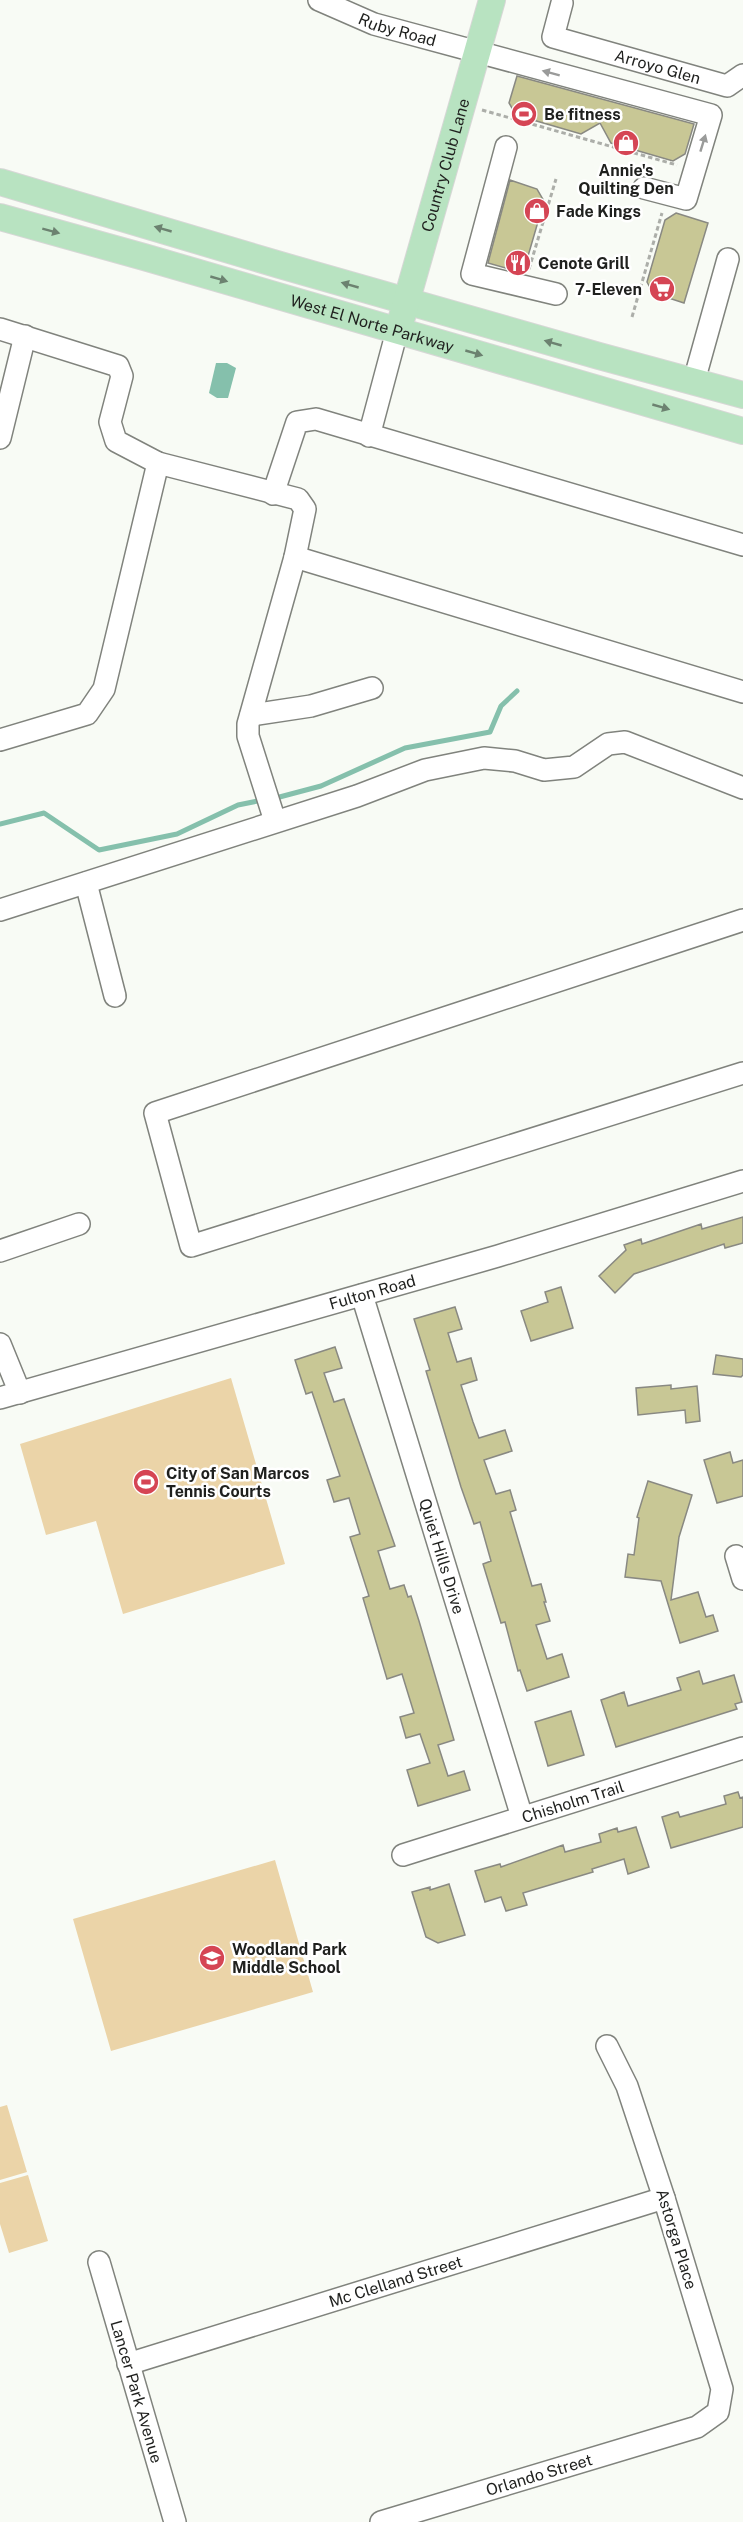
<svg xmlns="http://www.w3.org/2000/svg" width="743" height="2522" font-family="'Public Sans',sans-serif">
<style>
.green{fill:#ebd4a8}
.water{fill:#85c0ac}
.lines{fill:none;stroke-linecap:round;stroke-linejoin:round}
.stream{stroke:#85c0ac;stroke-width:5}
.building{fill:#c8c795;stroke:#898982;stroke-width:1.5}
.minor-casing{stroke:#80837d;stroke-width:24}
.major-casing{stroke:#d7d7d6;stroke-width:28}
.path{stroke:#acaea9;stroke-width:3;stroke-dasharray:4.5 3;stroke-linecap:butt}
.minor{stroke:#fff;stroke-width:21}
.major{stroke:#b8e3c1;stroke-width:26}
.oneway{fill:#9a9b9a}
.oneway2{fill:#6c8270}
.labels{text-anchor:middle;stroke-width:5;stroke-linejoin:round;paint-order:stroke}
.street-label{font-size:16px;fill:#1f201e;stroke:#fff}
.poi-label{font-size:16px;font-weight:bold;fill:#1f201e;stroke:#fff;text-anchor:start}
</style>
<rect width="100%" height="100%" fill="#f8fbf5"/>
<path class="green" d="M231,1378L285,1564L123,1614L96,1521L46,1535L20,1444Z
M275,1860L313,1992L111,2051L73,1919Z
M7,2105L27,2172L0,2180V2107Z
M28,2175L48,2241L9,2253L0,2224V2183Z"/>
<path class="water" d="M216,363H227L236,368L228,398H217L209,393Z"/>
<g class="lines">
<path class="stream" d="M272,799L321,786L405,748L490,732L501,706L517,691
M0,824L44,813L99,850L177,834L238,805L263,800"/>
</g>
<path class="building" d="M517,76L694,124L685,154L673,161L611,143L600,123L581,134L516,115L509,103Z
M510,180L537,189L544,201L526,263L513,270L488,263Z
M676,213L708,223L684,303L653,293L647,282L665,220Z
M743,1217V1243L725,1248L724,1244L634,1274L615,1293L599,1276L626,1250L624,1245L641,1239L642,1244L701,1224L702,1229Z
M561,1287L573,1328L531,1341L521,1311L548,1302L545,1292Z
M455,1307L462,1329L448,1333L457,1362L471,1358L477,1380L461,1385L473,1422L479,1438L505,1430L512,1451L484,1460L496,1494L510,1490L516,1510L510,1512L532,1586L541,1584L546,1602H544L550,1621L536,1625L547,1659L562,1654L569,1677L527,1691L520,1670L518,1671L505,1622L501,1623L483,1564L491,1561L480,1522L474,1524L461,1487L426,1371L430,1370L414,1319Z
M335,1347L342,1368L324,1373L334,1402L344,1399L395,1546L378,1551L390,1589L404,1585L408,1597L411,1596L419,1621L454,1740L438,1745L448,1776L464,1771L470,1790L418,1806L407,1770L430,1763L420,1734L406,1738L400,1717L414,1713L402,1674L387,1679L363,1598L369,1596L350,1537L360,1534L349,1498L334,1502L327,1480L340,1476L312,1392L306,1394L295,1360Z
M716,1355L743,1359V1375L741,1377L713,1374Z
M671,1385V1389L697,1386L700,1421L686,1423L685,1410L638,1415L636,1388Z
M730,1452L733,1463L743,1460V1496L717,1503L704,1460Z
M648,1481L692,1495L679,1537L671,1600L698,1592L706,1617L713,1615L718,1631L680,1643L661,1581L625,1577L628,1554L634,1555L639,1518L637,1517Z
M699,1671L703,1684L734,1675L742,1702L735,1704L737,1709L616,1747L601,1700L624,1692L628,1706L681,1690L677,1678Z
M571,1711L584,1755L548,1766L535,1722Z
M738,1792L740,1798L743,1797V1827L671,1848L662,1817L678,1812L680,1817L726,1804L724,1796Z
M636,1827L649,1867L628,1874L624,1859L592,1869L593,1872L523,1893L527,1905L506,1911L501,1897L485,1902L475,1871L500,1864L501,1867L563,1845L565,1852L601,1842L599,1834L617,1828L618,1832Z
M449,1884L465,1935L438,1943L426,1937L412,1892L430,1887V1890Z"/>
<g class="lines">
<g class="minor-casing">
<g id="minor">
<path id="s1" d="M319,0L374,24L711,115L686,199L644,188"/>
<path id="s2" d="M562,3L553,37L727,86L743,75"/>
<path d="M506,147L472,274L556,294"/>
<path d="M0,329L118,366L122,376L110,422L116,441L158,463L298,499L305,509L295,557L248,724V736L275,821"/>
<path d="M694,381L728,259"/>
<path d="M369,436L397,331"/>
<path d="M0,438L25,336"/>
<path d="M273,494L297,422L316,419L743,545"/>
<path d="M295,557L743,692"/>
<path d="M251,715L311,706L372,688"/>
<path d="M0,740L87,714L104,689L158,463"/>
<path d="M86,883L115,996"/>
<path d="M0,910L357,796L425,770L484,758L515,761L544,770L574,767L608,744L625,742L743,788"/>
<path d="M743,920L155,1113L191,1246L743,1073"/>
<path d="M0,1251L79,1224"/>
<path id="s3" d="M362,1295L522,1817"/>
<path d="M0,1344L20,1393"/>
<path id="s4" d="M0,1398L498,1256L743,1181"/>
<path d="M736,1556L743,1579"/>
<path id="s5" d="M403,1855L743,1748"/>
<path id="s6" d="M99,2262L175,2522"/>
<path id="s7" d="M128,2364L664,2198"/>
<path id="s8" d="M381,2522L697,2427L718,2412L722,2389L664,2198L627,2086L607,2046"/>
</g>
</g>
<g class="major-casing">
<g id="major">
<path d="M0,182L280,265L599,356L743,395"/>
<path id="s9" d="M0,217L144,257L743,431"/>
<path id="s10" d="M402,317L492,0"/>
</g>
</g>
<path class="path" d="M482,110L677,165
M529,269L556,179
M632,317L662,213"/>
<use href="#minor" class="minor"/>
<use href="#major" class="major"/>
</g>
<defs><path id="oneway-solid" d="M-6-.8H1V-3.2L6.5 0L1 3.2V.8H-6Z" transform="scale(1.5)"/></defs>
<g class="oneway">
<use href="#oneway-solid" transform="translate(551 73) rotate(-165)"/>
<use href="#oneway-solid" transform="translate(703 143) rotate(-73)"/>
</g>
<g class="oneway2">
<use href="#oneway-solid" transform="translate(163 229) rotate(-164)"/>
<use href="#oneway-solid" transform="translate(51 231) rotate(15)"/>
<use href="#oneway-solid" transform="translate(219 279) rotate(16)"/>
<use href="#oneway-solid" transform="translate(350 285) rotate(-164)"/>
<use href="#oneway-solid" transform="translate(553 343) rotate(-164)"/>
<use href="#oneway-solid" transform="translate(474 353) rotate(16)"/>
<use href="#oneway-solid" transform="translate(661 407) rotate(16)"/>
</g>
<defs>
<g id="stadium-disc" transform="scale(1.35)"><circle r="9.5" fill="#d54554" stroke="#fff"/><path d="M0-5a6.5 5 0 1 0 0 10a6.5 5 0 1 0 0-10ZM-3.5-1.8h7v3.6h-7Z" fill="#fff"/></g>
<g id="shop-disc" transform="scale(1.35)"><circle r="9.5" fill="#d54554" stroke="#fff"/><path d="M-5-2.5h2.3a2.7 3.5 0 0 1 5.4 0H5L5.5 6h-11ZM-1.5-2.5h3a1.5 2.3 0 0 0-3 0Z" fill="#fff"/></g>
<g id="restaurant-disc" transform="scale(1.35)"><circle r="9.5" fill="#d54554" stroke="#fff"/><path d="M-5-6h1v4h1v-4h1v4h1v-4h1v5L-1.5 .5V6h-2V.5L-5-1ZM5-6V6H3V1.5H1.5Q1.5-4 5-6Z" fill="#fff"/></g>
<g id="supermarket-disc" transform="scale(1.35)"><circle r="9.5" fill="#d54554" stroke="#fff"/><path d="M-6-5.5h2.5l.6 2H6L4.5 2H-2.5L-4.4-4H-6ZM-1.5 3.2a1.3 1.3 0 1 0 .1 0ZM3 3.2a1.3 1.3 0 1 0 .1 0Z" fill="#fff"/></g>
<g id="school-disc" transform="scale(1.35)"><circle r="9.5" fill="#d54554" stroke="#fff"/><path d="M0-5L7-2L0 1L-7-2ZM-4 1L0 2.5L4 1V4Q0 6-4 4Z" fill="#fff"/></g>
</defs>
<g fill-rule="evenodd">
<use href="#stadium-disc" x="524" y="114"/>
<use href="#shop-disc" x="626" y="143"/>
<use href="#shop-disc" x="537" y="211"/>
<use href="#restaurant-disc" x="518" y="263"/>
<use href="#supermarket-disc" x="662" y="289"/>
<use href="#stadium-disc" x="146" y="1482"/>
<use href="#school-disc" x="212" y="1958"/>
</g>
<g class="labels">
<g class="street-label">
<text dy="6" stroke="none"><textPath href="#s1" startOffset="84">Ruby Road</textPath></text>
<text dy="6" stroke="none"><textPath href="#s2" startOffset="144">Arroyo Glen</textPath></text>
<text dy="6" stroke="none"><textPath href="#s10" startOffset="158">Country Club Lane</textPath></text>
<text dy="6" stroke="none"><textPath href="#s9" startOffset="387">West El Norte Parkway</textPath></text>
<text dy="6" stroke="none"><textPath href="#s4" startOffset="387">Fulton Road</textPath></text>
<text dy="6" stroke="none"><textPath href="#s3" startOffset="273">Quiet Hills Drive</textPath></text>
<text dy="6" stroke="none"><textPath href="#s5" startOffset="178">Chisholm Trail</textPath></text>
<text transform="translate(677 2239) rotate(73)" y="6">Astorga Place</text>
<text dy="6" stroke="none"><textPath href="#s7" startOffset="280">Mc Clelland Street</textPath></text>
<text dy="6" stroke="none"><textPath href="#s6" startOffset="135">Lancer Park Avenue</textPath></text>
<text dy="6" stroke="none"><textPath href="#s8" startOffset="165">Orlando Street</textPath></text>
</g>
<g class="poi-label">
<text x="544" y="120">Be fitness</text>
<text x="626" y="176" text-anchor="middle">Annie's<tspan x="626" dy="18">Quilting Den</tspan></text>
<text x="556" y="217">Fade Kings</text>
<text x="538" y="269">Cenote Grill</text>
<text x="642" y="295" text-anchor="end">7-Eleven</text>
<text x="166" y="1479">City of San Marcos<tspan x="166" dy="18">Tennis Courts</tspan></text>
<text x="232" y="1955">Woodland Park<tspan x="232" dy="18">Middle School</tspan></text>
</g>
</g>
</svg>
